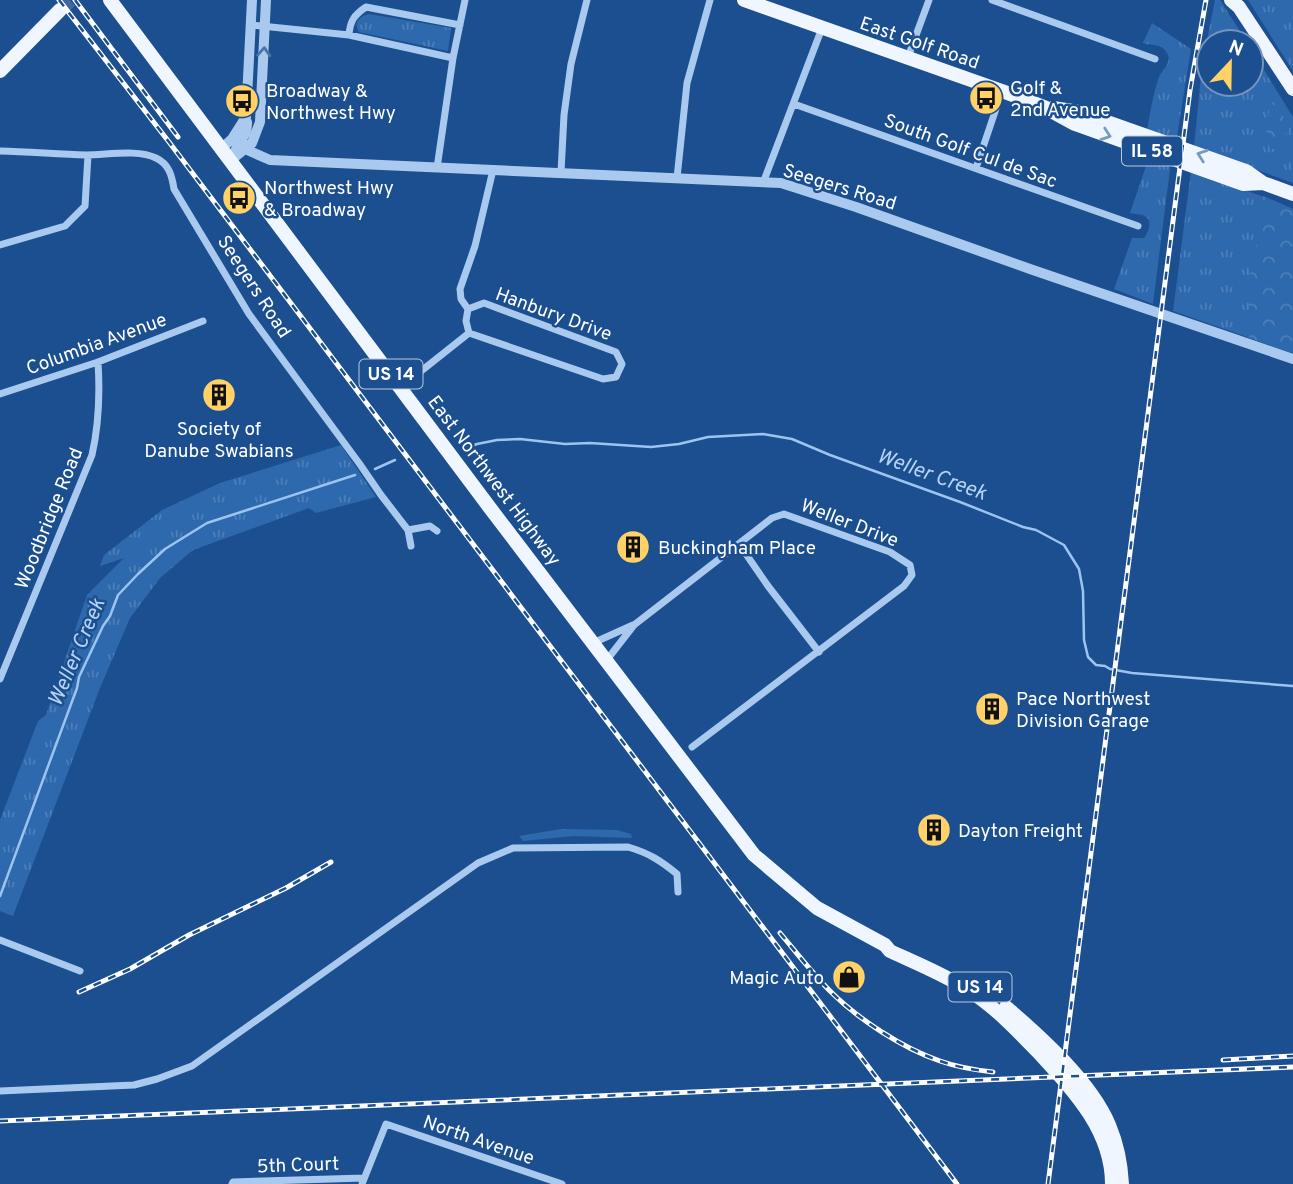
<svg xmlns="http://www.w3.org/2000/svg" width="1293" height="1184" font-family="Overpass,sans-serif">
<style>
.grass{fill:url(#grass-tufts)}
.forest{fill:url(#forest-crowns)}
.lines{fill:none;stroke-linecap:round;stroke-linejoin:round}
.stream{stroke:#9cc4f0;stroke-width:2.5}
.primary-tunnel{stroke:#3d69a0;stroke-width:14;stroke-dasharray:14 7;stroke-linecap:butt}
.minor{stroke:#a9c9ee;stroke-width:7}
.tertiary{stroke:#a9c9ee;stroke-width:10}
.primary{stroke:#f0f6ff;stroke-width:14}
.rail-casing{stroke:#fff;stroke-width:5}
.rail{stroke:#1b4f8f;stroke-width:2.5;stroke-dasharray:8;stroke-linecap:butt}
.oneway{stroke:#4674ac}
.oneway2{stroke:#7b9ac1}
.labels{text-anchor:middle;stroke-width:5;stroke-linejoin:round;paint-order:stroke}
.shield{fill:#1b4f8f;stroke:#bbcadd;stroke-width:2}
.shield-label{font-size:18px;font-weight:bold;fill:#fff}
.street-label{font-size:19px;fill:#fff;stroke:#1b4f8f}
.poi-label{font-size:19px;fill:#fff;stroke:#1b4f8f;text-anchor:start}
.water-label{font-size:21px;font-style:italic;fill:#b5d3f5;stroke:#1b4f8f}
</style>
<defs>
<pattern id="grass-tufts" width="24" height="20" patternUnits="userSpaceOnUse" patternTransform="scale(1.75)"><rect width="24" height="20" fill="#2e69ad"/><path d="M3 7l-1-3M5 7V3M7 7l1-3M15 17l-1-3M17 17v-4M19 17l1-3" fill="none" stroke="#4d80b9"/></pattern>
<pattern id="forest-crowns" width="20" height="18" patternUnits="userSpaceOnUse" patternTransform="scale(1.75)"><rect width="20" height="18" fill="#2e69ad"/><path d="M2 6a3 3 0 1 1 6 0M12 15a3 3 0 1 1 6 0" fill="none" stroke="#4d80b9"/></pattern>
</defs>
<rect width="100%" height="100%" fill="#1b4f8f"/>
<path class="grass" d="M1215,0H1220L1247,42H1209V84H1251V49L1293,117V183L1194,147L1202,65Z
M1248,0H1293V71Z
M369,14L451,28L448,51L359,32C353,23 359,16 369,14Z
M1152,23L1191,49L1176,142L1147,131C1150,113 1153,94 1159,77C1162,69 1173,63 1167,53C1162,43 1151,46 1143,43Z
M1149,157L1167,164L1170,169L1153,304L1114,289L1132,238H1144C1149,232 1154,218 1142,215C1138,214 1134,214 1130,213Z
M1191,171L1273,200L1293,209V353L1173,311Z
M341,445L376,497L316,513L309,508L193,550L160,578L130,618L100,688L13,916L0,911V820L38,721L46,715L87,595L124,558L100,566L104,555L162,510L220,483Z"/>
<path class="forest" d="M1270,102H1274L1289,126L1283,142L1278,149H1270C1263,134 1269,118 1270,102Z
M1263,196L1293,209V353L1249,338V275L1254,264Z
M561,829L617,830L631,834L632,838L574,836L523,841L519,836Z"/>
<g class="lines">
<path class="stream" d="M462,444L472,446L477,444L497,440L520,439L565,444L590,443L651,447L679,444L708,437L763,434L792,439L830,455L960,502L1023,527L1036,530L1064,545L1079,569L1083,591L1084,640L1088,657L1096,665L1105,666L1110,669L1132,673L1293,686
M375,469L395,460
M0,896L77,688L79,677L103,626L110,616L118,595L138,574L165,549L207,523L355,475"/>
<path class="primary-tunnel" d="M60,10L71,0"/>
<path class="minor" d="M992,0L1155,59
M251,25L349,35L453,58
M349,35C350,21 354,15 366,7L460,25
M908,57L929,0
M794,104L1138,226
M0,151C29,152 58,154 86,155C107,155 138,149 156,158C169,164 172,176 174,189L249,314L359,463L381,495L408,530L411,546
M437,168L453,58L465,0
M976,168L1002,91
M561,172L564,115L571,64L587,0
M677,178L687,83L710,0
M763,183L822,28
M0,245L65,226L85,206L88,155
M484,303L616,352L622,364L616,377L603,379L469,333L466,321L468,309Z
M468,309L461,299L460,289L475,246L493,170
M401,387L469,333
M0,394L98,362L203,321
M408,530L430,526L437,531
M739,544L768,586L819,652
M593,643L633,625
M606,661L634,625L772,518L784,514L890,552L910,565L912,575L904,586L692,747
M0,679L92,455C99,424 100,393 98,362
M0,940L80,971
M0,1091L134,1085L157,1079L192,1066L478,863L513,848L628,847C649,853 661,861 677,874L678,892
M232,1184L233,1182L364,1178
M362,1184L386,1124L562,1184"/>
<path class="tertiary" d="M222,148L232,139L246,117L252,0
M245,149L270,160L781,183L856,207L1030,269L1293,359
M233,155C238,143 248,135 247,122
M231,160L252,143L260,122L266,0"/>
<path class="primary" d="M110,0L490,508L754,855L817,908L885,945L890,951C916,963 943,974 967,989C994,1006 1016,1029 1038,1052C1073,1090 1112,1130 1112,1184
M744,0L1002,91L1044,107L1075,124L1243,184L1263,183
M1231,0L1239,7L1293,89
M0,71L60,10
M1053,108L1079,112L1246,171L1263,183L1293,194
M1006,1007C1041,1037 1091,1082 1109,1125C1117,1144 1121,1164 1122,1184"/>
<g class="rail-casing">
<path id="rail" d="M59,0L169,142L957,1184
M75,0L178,137
M780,933C796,952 812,973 830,991C858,1019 902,1048 940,1061C957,1067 975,1070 993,1072
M79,992L130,969L189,935L286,888L331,862
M1223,1060L1293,1056
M0,1121L1293,1067
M1048,1184L1190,90L1206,0"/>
</g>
<use href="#rail" class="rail"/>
</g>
<defs><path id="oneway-chevron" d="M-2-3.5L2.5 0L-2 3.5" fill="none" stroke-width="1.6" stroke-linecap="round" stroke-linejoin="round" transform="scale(1.75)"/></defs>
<use class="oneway" href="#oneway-chevron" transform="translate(264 52) rotate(-87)"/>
<g class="oneway2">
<use href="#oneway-chevron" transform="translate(1106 135) rotate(19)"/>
<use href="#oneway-chevron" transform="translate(1202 155) rotate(-161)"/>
</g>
<defs>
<g id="bus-disc" transform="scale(1.75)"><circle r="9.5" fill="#ffd166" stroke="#1b4f8f"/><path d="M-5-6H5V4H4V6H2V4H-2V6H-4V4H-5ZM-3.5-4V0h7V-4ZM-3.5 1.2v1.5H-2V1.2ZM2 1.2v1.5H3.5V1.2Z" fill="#111"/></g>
<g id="building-disc" transform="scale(1.75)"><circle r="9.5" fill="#ffd166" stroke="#1b4f8f"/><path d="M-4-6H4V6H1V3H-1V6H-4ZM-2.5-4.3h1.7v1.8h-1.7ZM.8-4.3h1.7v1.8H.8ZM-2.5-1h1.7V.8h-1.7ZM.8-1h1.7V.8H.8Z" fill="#111"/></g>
<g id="shop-disc" transform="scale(1.75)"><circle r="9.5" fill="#ffd166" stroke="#1b4f8f"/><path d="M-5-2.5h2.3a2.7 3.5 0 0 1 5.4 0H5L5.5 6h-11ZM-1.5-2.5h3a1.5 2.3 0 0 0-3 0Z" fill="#111"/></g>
</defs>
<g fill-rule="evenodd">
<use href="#bus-disc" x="986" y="98"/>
<use href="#bus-disc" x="242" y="101"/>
<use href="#bus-disc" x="239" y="198"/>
<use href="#building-disc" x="219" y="395"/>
<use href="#building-disc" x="633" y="547"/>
<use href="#building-disc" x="992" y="709"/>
<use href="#building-disc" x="934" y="830"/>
<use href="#shop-disc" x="849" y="977"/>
</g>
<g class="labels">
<g class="shield">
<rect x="1122" y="136.5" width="60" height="29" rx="5"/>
<rect x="359.5" y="359.5" width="63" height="29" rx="5"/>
<rect x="948.5" y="972.5" width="63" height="29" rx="5"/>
</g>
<g class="shield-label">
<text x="1152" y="157">IL 58</text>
<text x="391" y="380">US 14</text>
<text x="980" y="993">US 14</text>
</g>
<g class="street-label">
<text transform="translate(920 42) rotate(19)" y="7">East Golf Road</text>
<text transform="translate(971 150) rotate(20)" y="7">South Golf Cul de Sac</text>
<text transform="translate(840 186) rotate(17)" y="7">Seegers Road</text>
<text transform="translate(255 286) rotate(57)" y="7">Seegers Road</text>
<text transform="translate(554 313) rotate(20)" y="7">Hanbury Drive</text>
<text transform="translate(96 343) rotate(-20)" y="7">Columbia Avenue</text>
<text transform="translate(495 480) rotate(53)" y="7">East Northwest Highway</text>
<text transform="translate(48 518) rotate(-68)" y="7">Woodbridge Road</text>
<text transform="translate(850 522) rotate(21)" y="7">Weller Drive</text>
<text transform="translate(479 1139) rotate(19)" y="7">North Avenue</text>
<text transform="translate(298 1164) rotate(-2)" y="7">5th Court</text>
</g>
<g class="poi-label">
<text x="1010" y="94">Golf &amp;<tspan x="1010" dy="22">2nd Avenue</tspan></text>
<text x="266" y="97">Broadway &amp;<tspan x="266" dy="22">Northwest Hwy</tspan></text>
<text x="264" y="194">Northwest Hwy<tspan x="264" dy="22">&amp; Broadway</tspan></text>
<text x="219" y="435" text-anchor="middle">Society of<tspan x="219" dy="22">Danube Swabians</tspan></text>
<text x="658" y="554">Buckingham Place</text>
<text x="1016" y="705">Pace Northwest<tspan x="1016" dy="22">Division Garage</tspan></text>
<text x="958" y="837">Dayton Freight</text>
<text x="824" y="984" text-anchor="end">Magic Auto</text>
</g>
<g class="water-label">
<text transform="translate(932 474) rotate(20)" y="7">Weller Creek</text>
<text transform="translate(76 652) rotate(-67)" y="7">Weller Creek</text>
</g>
</g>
<g transform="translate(1230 63) rotate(22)"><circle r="33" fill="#1b4f8f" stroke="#7695bc" stroke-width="2"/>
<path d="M0-5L12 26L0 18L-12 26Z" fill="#ffd166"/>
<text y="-10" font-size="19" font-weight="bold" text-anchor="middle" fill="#ffffff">N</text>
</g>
</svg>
